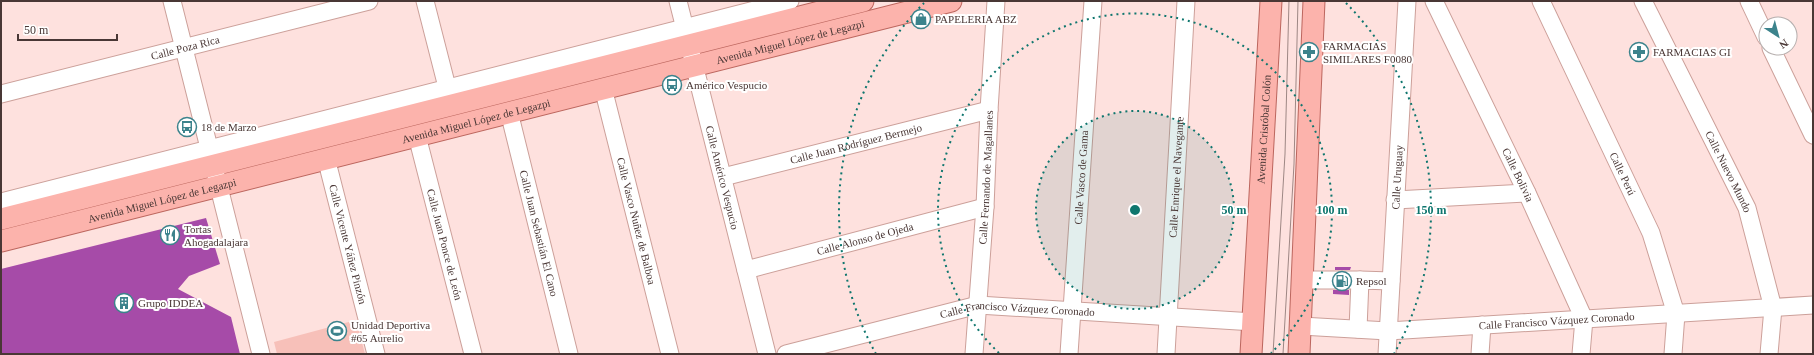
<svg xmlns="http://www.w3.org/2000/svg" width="1814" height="355" font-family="Georgia,serif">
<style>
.green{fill:#f7c0b9}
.building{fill:#a64ba8}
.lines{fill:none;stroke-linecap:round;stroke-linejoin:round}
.minor-casing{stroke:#cca09a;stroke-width:19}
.major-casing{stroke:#bc665e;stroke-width:23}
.minor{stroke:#fff;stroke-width:17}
.major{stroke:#fcb3ac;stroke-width:21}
.tram{stroke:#9e8784;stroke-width:1}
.ring{fill:none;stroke:#0f766e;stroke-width:2;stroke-dasharray:2 4}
.labels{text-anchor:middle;stroke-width:4;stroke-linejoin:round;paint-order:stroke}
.poi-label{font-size:11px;fill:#493735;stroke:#fff;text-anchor:start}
.street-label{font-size:11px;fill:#493735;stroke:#fff}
.centre{fill:#0f766e;stroke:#fff;stroke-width:2}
.ring-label{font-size:12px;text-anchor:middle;font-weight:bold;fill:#0f766e;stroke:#fff;stroke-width:4;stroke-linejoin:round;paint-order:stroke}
</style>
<rect width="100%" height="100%" fill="#fee1de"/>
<path class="green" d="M356,320L365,354H277L274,342Z"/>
<path class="building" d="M206,218L220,264L189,276L178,289L231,317L240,354H1V269Z
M1335,267H1351L1350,270H1335Z
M1333,290H1349V295L1333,294Z"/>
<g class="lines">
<g class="minor-casing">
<g id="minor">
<path d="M172,1L261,354"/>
<path d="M425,1L447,87"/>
<path id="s1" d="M678,1L767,354"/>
<path id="s2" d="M1434,1L1527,193L1584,319L1581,354"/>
<path id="s3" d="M1541,1L1651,233L1676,314L1673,354"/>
<path id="s4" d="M1643,1L1747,208L1773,308L1769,354"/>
<path d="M1749,1L1766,37"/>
<path d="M1771,48L1813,135"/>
<path id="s5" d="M603,88L670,354"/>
<path id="s6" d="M1,94L369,1"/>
<path id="s7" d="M509,112L569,354"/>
<path id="s8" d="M417,136L473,354"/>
<path id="s9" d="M326,158L376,354"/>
<path id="s10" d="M723,177L989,110"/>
<path d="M1395,200L1527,193"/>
<path d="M1,202L790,1"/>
<path id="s11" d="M746,270L985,207"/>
<path d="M1303,280H1360L1358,329"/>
<path d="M1360,280L1391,281"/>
<path id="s12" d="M1301,326L1388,331L1813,305"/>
<path id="s13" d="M786,354L978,305L1254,322"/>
<path id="s14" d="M974,354L985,207L989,110L996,1"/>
<path id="s15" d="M1069,354L1093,1"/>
<path id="s16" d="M1166,354L1186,1"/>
<path id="s17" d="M1387,354L1407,1"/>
<path d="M1480,354L1482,325"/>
</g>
</g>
<g class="major-casing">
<g id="major">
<path d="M1,219L863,1"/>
<path id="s18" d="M1,241L951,1"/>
<path id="s19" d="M1251,354L1271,1"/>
<path d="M1299,354L1314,1"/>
</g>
</g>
<use href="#minor" class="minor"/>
<use href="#major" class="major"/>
<path class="tram" d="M1273,354L1285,154L1289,1
M1283,354L1294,164L1298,1"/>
</g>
<circle cx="1135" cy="210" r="99" fill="#0f766e" fill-opacity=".12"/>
<g class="ring">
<circle cx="1135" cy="210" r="99"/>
<path d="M999 353A197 197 0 1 1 1271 353"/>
<path d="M876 354A296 296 0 0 1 924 3M1346 3A296 296 0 0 1 1394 354"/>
</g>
<defs>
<g id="shop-ring" transform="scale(1)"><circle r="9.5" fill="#fff" stroke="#3c838c" stroke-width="1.5"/><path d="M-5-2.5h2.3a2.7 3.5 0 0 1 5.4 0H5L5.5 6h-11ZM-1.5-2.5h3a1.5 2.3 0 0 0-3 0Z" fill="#3c838c"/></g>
<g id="pharmacy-ring" transform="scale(1)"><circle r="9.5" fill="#fff" stroke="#3c838c" stroke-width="1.5"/><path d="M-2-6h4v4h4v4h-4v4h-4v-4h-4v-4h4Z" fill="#3c838c"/></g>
<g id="bus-ring" transform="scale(1)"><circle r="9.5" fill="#fff" stroke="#3c838c" stroke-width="1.5"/><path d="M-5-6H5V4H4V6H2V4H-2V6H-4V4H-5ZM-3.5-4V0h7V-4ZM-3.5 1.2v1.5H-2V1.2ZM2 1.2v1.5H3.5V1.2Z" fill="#3c838c"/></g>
<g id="restaurant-ring" transform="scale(1)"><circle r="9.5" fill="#fff" stroke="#3c838c" stroke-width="1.5"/><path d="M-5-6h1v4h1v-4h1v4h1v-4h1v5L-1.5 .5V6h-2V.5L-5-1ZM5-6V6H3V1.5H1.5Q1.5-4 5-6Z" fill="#3c838c"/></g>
<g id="fuel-ring" transform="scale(1)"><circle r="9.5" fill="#fff" stroke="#3c838c" stroke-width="1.5"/><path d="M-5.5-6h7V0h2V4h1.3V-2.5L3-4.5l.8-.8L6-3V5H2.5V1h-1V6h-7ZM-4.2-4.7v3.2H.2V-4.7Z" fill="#3c838c"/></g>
<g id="building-ring" transform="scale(1)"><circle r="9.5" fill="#fff" stroke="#3c838c" stroke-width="1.5"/><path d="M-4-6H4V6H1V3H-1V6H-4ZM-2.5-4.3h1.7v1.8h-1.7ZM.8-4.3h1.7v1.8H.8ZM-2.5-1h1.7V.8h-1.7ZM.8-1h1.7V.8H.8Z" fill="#3c838c"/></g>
<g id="stadium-ring" transform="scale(1)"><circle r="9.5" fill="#fff" stroke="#3c838c" stroke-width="1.5"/><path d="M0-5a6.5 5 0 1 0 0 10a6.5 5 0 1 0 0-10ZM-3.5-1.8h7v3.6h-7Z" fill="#3c838c"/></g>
</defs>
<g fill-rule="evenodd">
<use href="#shop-ring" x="921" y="19"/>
<use href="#pharmacy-ring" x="1309" y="52"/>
<use href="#pharmacy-ring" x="1639" y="52"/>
<use href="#bus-ring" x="672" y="85"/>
<use href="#bus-ring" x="187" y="127"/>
<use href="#restaurant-ring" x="170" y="235"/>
<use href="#fuel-ring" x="1342" y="281"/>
<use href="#building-ring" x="124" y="303"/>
<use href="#stadium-ring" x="337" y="331"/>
</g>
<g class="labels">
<g class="poi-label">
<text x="935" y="23">PAPELERIA ABZ</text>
<text x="1323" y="50">FARMACIAS<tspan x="1323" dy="13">SIMILARES F0080</tspan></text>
<text x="1653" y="56">FARMACIAS GI</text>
<text x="686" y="89">Américo Vespucio</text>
<text x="201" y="131">18 de Marzo</text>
<text x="184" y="233">Tortas<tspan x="184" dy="13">Ahogadalajara</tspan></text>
<text x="1356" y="285">Repsol</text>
<text x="138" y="307">Grupo IDDEA</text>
<text x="351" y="329">Unidad Deportiva<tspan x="351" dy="13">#65 Aurelio</tspan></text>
</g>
<g class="street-label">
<text dy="4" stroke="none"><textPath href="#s18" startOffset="814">Avenida Miguel López de Legazpi</textPath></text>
<text dy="4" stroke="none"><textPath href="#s6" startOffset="190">Calle Poza Rica</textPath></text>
<text dy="4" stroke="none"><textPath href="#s18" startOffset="490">Avenida Miguel López de Legazpi</textPath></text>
<text dy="4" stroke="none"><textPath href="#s19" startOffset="225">Avenida Cristóbal Colón</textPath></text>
<text dy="4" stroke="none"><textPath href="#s10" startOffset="137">Calle Juan Rodríguez Bermejo</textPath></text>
<text dy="4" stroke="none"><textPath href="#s4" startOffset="191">Calle Nuevo Mundo</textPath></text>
<text dy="4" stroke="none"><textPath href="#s3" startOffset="191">Calle Perú</textPath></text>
<text dy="4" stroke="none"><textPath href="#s2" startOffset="193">Calle Bolivia</textPath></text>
<text dy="4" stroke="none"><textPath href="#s1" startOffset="182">Calle Américo Vespucio</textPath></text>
<text dy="4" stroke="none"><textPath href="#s15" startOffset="177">Calle Vasco de Gama</textPath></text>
<text dy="4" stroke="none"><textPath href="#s17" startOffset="177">Calle Uruguay</textPath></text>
<text dy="4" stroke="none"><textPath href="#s14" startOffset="177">Calle Fernando de Magallanes</textPath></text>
<text dy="4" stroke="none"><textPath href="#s16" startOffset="177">Calle Enrique el Navegante</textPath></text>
<text dy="4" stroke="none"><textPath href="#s18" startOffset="166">Avenida Miguel López de Legazpi</textPath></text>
<text dy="4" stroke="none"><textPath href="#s5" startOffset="137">Calle Vasco Nuñez de Balboa</textPath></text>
<text dy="4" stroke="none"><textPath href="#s7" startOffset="125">Calle Juan Sebastián El Cano</textPath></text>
<text dy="4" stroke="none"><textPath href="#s11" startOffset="123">Calle Alonso de Ojeda</textPath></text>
<text dy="4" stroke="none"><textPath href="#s9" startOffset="89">Calle Vicente Yáñez Pinzón</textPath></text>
<text dy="4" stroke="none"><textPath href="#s8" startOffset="112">Calle Juan Ponce de León</textPath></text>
<text dy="4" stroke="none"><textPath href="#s13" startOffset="237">Calle Francisco Vázquez Coronado</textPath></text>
<text dy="4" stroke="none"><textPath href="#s12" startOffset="256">Calle Francisco Vázquez Coronado</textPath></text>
</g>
</g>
<circle cx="1135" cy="210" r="6" class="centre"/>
<g class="ring-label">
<text x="1234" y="214">50 m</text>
<text x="1332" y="214">100 m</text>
<text x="1431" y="214">150 m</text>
</g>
<rect width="1814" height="355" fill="none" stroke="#493735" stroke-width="4"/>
<g transform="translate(1778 36) rotate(144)"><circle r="19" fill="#ffffff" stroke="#b6afae"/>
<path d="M0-3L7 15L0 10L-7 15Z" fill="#3c838c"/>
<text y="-6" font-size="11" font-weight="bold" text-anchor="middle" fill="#493735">N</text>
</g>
<path d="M18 34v6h99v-6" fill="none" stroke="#493735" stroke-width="2"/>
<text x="24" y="34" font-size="12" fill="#493735" stroke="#ffffff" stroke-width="3" paint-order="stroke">50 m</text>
</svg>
